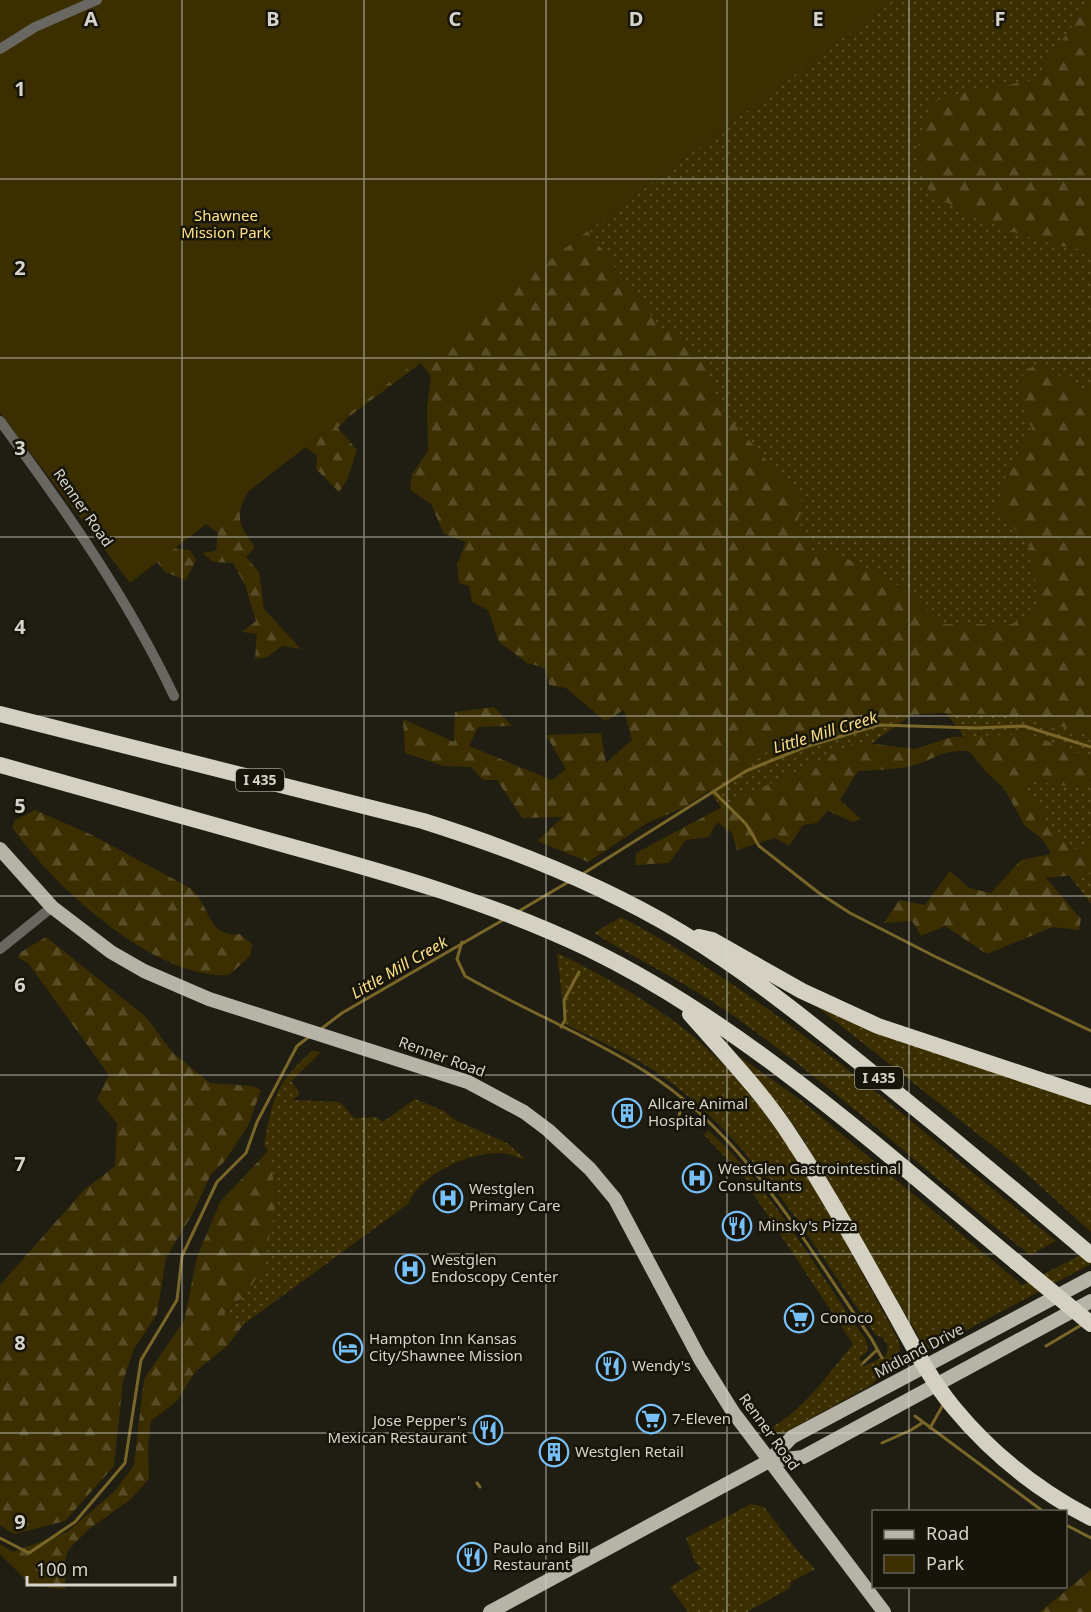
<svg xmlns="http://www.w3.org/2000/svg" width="1091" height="1612" font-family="'Noto Sans',sans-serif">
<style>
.grass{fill:url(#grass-dots)}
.forest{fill:url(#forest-firs)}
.park{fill:#3b2f01}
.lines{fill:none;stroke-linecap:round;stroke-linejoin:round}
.stream{stroke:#796729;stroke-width:3}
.minor{stroke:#696761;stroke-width:10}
.major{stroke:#b6b3a7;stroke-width:14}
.highway{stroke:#d5d1c2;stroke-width:16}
.highway-bridge{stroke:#d5d1c2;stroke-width:16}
.grid{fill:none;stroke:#d6d3cc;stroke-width:1.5;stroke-opacity:0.55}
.labels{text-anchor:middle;stroke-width:5;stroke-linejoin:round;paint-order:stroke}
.shield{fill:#171409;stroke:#9d9a92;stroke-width:1.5}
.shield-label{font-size:14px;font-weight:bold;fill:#d6d3cc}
.park-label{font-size:15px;fill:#fee288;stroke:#171409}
.street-label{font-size:15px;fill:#d6d3cc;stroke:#171409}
.poi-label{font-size:15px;fill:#d6d3cc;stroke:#171409;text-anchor:start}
.water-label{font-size:16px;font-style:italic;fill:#fbe085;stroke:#171409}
.grid-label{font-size:20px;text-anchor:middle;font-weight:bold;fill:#d6d3cc;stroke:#171409;stroke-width:5;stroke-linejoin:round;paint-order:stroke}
</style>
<defs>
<pattern id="grass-dots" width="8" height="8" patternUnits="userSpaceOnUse" patternTransform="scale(1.5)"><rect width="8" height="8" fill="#3b2f01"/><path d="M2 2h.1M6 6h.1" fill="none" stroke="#574c25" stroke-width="1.8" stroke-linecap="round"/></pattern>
<pattern id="forest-firs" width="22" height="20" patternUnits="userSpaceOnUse" patternTransform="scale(1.5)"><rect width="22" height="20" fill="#3b2f01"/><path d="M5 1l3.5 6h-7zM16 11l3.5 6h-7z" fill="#574c25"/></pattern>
</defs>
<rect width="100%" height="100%" fill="#201d12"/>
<path class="grass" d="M893,0H1091V904L935,698L743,836L652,714L444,340Z
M621,917C782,1002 915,1127 1056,1241L1030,1255C929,1175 834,1086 728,1012C685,982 638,960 594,933Z
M557,953C615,981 675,1015 720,1061C797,1139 844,1242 897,1337C909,1370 883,1366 873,1384L784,1433L777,1434L766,1431C803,1411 827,1376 853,1344L754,1195L751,1184L704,1135L708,1130C773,1189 816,1270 866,1340L868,1351L859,1358L864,1366L886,1356L888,1346L883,1338L875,1334C809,1240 749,1132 650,1068C623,1051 593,1038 565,1024Z
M815,1005L1091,1104V1232L1017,1165Z
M312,1051L321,1052L291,1081L300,1094L292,1100L340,1102L354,1118L376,1117L383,1122L415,1099L444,1111L455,1120L507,1143L525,1159C520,1160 515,1155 508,1154C477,1148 420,1173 408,1204L244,1324L224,1315L245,1295L263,1267L277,1197L268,1151L264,1145C273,1098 275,1084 312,1051Z
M740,1057L802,1101L1022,1285L1091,1250V1264L927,1351L803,1139L782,1109L739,1059Z
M751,1504L764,1507L797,1550L815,1569L791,1582L790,1588L747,1612H688L670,1587L701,1568L695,1562L686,1538Z"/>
<path class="forest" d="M808,0H894L590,225L591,235L658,324L705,362L717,403L805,505L798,519L812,551L836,553L899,586L945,624H1012L1038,608L1030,548L997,508L1008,467L1033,432L1017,388L1026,369L1044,364L1080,391L1091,389V733L998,714L937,713L887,717L764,755L683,808L647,823L588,862L537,841L563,817L522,818L497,780H483L471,767L444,766L405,753L403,719L454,742L455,712L494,707L512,726L478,727L469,746L552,780L566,769L546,735L601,733L606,763L632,740L624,710L605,721L566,688L549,685L545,668L527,663L499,642L488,610L472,602L469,586L459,583L457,564L466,542L444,534L431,504L410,490L412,474L428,451L427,406L431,377L421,363L347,418L338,428L357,450L347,480L339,492L316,469L317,456L302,444C280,462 229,493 242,527C245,534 251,541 255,547L246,557L259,572L264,609L301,649L282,646L267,657L255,659L257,634L242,632L256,621L245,585L233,563L213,562L202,553L216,551L218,533L201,520L165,547L190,550L196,560L186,580L165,572L0,360Z
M1091,0V250C1053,250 961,216 931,192C923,185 919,164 915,154L933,101L957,94L1034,80Z
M1029,734L1091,758L1090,787L1054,785L1032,779L1022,787L1040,807L1052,834L1075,849L1087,847L1091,829V873L1046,878L1081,919L1079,930L1053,927L987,954L945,926L921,936L912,921L884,923L899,900L925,905L950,871L969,888L991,893L1021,860L1051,854L1044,840L1025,826L1004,788L986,772L969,751C940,750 940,757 915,765C896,770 877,770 858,771L840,800L861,819L853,822L828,811L817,823L803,825L789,846L775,838L737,850L732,833L717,822L709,837L686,840L669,863L635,865L636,853L739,798L858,742L915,749L952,737Z
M35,810L92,835L190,888C210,903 207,939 240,934L252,944L250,956L229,975C155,980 52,885 12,827L15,820Z
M46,937L146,1017L172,1052L210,1083L252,1086L261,1090L248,1126L224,1162L211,1174L194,1211L166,1258L157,1314L134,1349L123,1381L114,1466L65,1521L14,1534L0,1525V1285L84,1190L115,1166L117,1123L97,1099L109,1075L28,963L18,958L21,952Z
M268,1151L277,1197L264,1266L246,1294L224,1314L244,1324L227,1346L195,1372L177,1401L151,1421L148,1449L149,1479L131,1499L89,1529L68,1550L65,1560V1589L32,1586L0,1554V1544L13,1552L67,1532L115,1491L134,1465L144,1379L184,1321L197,1257L220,1202Z
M1091,1570V1612H1040Z"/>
<path class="park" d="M0,0H893L444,340L130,583L0,413Z"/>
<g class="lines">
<path class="stream" d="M714,792L746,824L759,846L819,893L850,913L936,957L1091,1031
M581,875L746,771L805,747L879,725L976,728L1024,726L1091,747
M519,911L570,881
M462,942L457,959L465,976C524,1010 589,1036 646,1072C745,1134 805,1244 871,1338L882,1358
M561,1027L565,1020L564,1000L579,972
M321,1029L342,1013L503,920
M673,1122L679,1116L683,1100
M1046,1346L1083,1324
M863,1363L877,1350
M915,1416L1044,1512
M930,1428L943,1405
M882,1443L911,1430L922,1423
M477,1483L480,1487
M1066,1525L1091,1538
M0,1538L29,1553L75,1522L125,1463L141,1360L177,1300L182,1256L217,1182L246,1153L257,1122L297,1046L310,1036"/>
<path class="minor" d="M0,49L35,27L97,0
M0,421C65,509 127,597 174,696
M0,949L52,907"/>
<path class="major" d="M0,849L52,907L111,952L144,971L209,999L468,1082L524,1112L548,1130L590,1169L615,1199L700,1359L733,1412L884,1612
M769,1461L803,1457L1091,1301
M490,1612L769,1461L792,1437L1091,1278"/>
<path class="highway" d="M0,714L423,821C512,849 601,884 681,932C744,970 803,1017 860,1063C938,1126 1015,1190 1091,1255
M0,765C96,792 193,819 289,846C391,874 493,903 589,949C744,1024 885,1153 1016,1262
M699,937L712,940L802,991L878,1026L1091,1097
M690,1014C726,1055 764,1094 793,1140C829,1194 860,1252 892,1308C911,1342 929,1378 954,1408C992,1454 1039,1491 1091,1518"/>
<path class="highway-bridge" d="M1016,1262L1091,1324"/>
</g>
<path class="grid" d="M182,0V1612M364,0V1612M546,0V1612M727,0V1612M909,0V1512M0,179H1091M0,358H1091M0,537H1091M0,716H1091M0,896H1091M0,1075H1091M0,1254H1091M0,1433H1091M909,1586V1612"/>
<defs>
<g id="building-ring" transform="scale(1.5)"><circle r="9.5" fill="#171409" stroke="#77bff7" stroke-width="1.5"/><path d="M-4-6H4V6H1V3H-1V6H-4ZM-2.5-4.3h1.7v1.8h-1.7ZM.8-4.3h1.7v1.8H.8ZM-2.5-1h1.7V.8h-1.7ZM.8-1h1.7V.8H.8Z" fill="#77bff7"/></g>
<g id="hospital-ring" transform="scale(1.5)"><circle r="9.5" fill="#171409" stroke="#77bff7" stroke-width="1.5"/><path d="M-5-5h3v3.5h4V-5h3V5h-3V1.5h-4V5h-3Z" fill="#77bff7"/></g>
<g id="restaurant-ring" transform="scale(1.5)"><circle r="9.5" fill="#171409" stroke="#77bff7" stroke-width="1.5"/><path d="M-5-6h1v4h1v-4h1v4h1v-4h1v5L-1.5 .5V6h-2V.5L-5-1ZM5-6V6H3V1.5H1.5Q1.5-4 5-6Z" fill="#77bff7"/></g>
<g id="supermarket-ring" transform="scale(1.5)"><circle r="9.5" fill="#171409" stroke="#77bff7" stroke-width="1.5"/><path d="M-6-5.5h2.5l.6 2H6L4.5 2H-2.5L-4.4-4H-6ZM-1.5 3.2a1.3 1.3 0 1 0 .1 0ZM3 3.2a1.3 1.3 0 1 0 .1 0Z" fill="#77bff7"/></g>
<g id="hotel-ring" transform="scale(1.5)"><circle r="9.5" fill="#171409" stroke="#77bff7" stroke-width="1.5"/><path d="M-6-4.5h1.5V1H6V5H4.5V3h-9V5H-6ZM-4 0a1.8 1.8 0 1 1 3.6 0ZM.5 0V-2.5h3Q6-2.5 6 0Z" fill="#77bff7"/></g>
</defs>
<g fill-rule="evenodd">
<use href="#building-ring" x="627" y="1113"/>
<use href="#hospital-ring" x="697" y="1178"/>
<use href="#hospital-ring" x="448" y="1198"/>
<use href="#restaurant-ring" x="737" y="1226"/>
<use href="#hospital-ring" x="410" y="1269"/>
<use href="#supermarket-ring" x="799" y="1318"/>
<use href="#hotel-ring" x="348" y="1348"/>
<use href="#restaurant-ring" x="611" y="1366"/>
<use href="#supermarket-ring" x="651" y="1419"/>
<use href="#restaurant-ring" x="488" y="1430"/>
<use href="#building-ring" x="554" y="1452"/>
<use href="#restaurant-ring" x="472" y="1557"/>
</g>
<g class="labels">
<g class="shield">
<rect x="236" y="769" width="48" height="22" rx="4.5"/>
<rect x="855" y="1067" width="48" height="22" rx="4.5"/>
</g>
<g class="shield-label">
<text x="260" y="785">I 435</text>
<text x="879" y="1083">I 435</text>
</g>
<g class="park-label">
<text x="226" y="221">Shawnee<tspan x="226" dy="17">Mission Park</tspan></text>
</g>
<g class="street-label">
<text transform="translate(83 508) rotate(55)" y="5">Renner Road</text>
<text transform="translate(442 1057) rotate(20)" y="5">Renner Road</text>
<text transform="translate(919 1351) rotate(-28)" y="5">Midland Drive</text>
<text transform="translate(769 1432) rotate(54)" y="5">Renner Road</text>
</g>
<g class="poi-label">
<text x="648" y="1109">Allcare Animal<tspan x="648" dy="17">Hospital</tspan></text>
<text x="718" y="1174">WestGlen Gastrointestinal<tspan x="718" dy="17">Consultants</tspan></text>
<text x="469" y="1194">Westglen<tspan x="469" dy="17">Primary Care</tspan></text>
<text x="758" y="1231">Minsky's Pizza</text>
<text x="431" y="1265">Westglen<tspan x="431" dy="17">Endoscopy Center</tspan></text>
<text x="820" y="1323">Conoco</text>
<text x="369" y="1344">Hampton Inn Kansas<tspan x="369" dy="17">City/Shawnee Mission</tspan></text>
<text x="632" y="1371">Wendy's</text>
<text x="672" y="1424">7-Eleven</text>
<text x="467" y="1426" text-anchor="end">Jose Pepper's<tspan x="467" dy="17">Mexican Restaurant</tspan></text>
<text x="575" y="1457">Westglen Retail</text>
<text x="493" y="1553">Paulo and Bill<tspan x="493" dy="17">Restaurant</tspan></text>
</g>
<g class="water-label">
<text transform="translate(825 732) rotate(-17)" y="6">Little Mill Creek</text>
<text transform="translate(399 967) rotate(-30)" y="6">Little Mill Creek</text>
</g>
</g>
<g class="grid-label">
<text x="91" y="26">A</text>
<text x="273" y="26">B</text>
<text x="455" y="26">C</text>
<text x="636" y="26">D</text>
<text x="818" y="26">E</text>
<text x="1000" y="26">F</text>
<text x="20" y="96">1</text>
<text x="20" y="275">2</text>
<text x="20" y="455">3</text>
<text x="20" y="634">4</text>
<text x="20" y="813">5</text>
<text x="20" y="992">6</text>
<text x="20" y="1171">7</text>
<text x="20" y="1350">8</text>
<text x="20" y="1529">9</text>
</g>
<rect x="872" y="1510" width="195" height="78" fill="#171409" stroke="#636057" stroke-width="1.5"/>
<rect x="884" y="1530" width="30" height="9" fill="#b6b3a7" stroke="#636057" stroke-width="1.5"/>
<text x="926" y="1540" font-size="18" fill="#d6d3cc">Road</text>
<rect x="884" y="1555" width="30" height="18" fill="#3b2f01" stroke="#636057" stroke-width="1.5"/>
<text x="926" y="1570" font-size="18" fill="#d6d3cc">Park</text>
<path d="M27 1576v9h148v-9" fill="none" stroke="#d6d3cc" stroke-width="3"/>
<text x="36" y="1576" font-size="18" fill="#d6d3cc" stroke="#171409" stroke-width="4.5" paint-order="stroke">100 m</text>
</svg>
